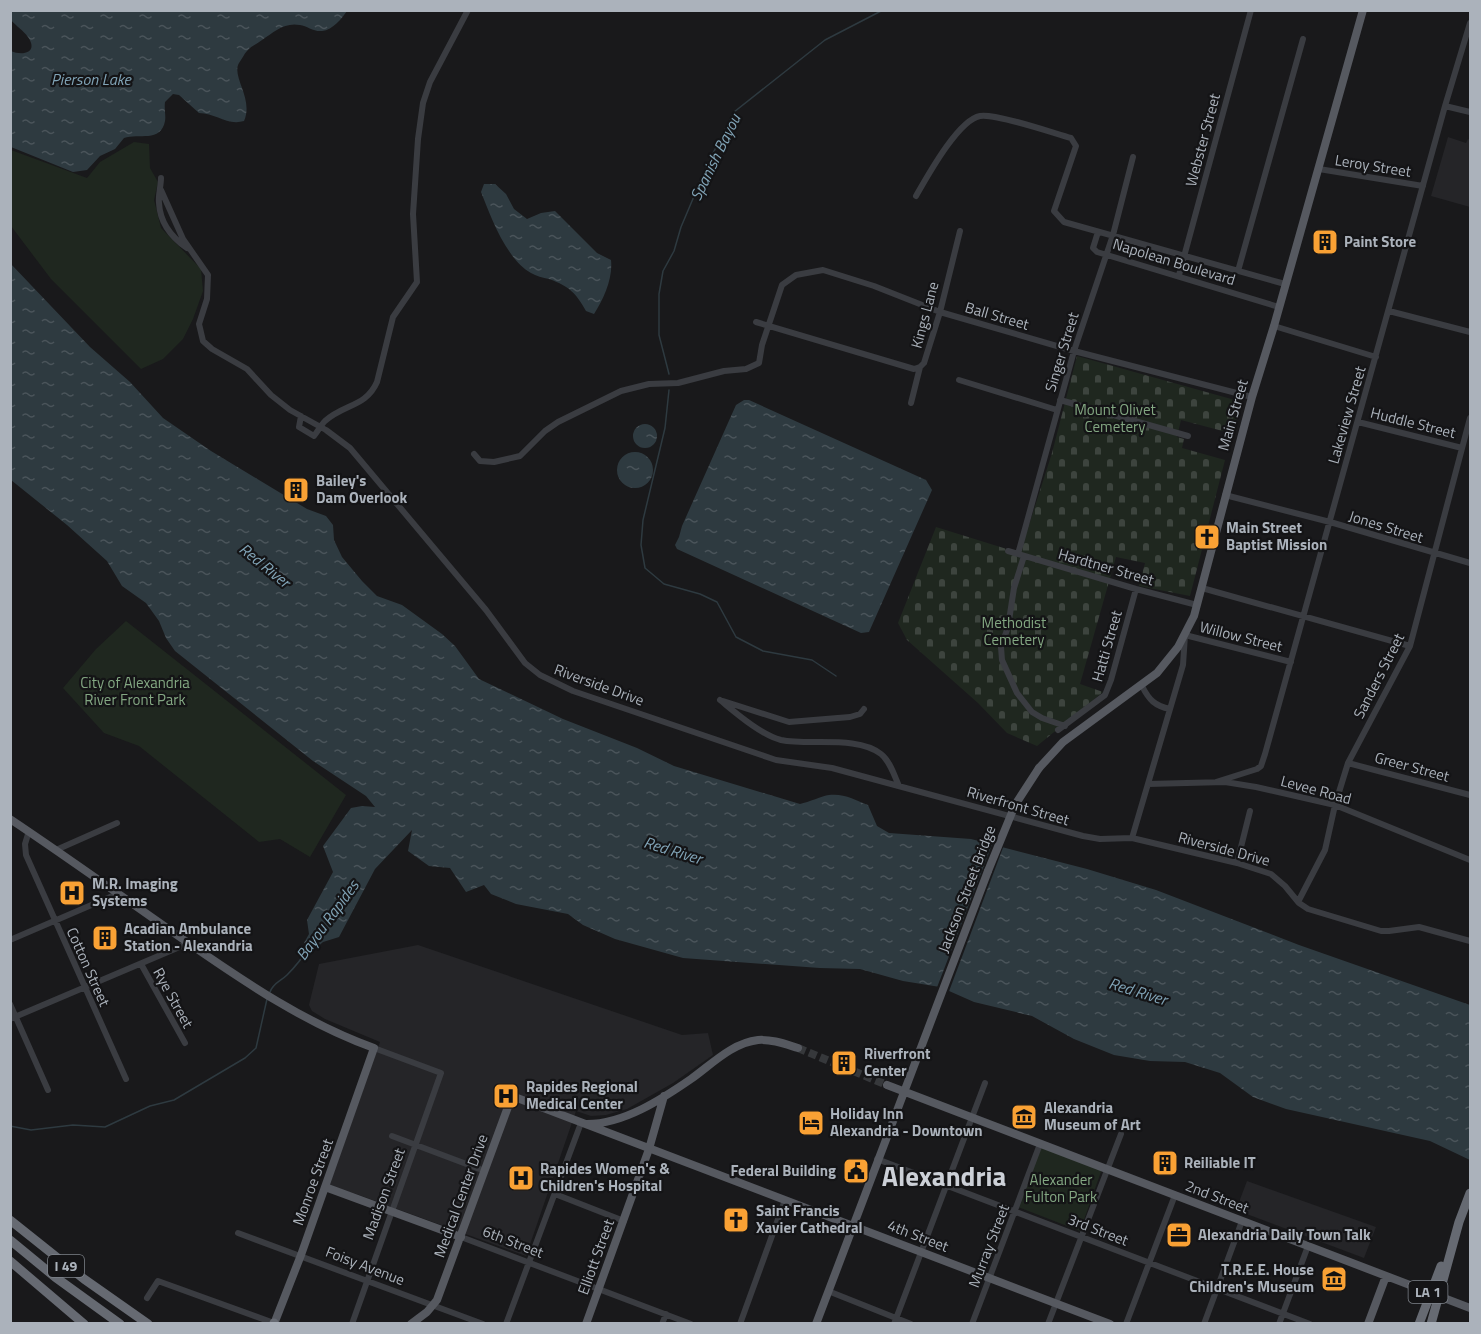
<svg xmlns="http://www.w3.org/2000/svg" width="1481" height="1334" font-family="'Titillium Web',sans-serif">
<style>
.built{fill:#252528}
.cemetery{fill:url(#cemetery-stones)}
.green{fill:#1f271f}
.water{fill:url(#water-ripples)}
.pier{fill:#19191b}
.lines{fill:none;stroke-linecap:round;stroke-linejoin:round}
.stream{stroke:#2e3a40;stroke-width:1.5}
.major-tunnel{stroke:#36383b;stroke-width:8;stroke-dasharray:8 4;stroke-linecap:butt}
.minor{stroke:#3a3c41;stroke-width:6}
.major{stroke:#565960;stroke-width:8}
.highway{stroke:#666a72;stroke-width:9}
.major-bridge{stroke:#565960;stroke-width:8}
.highway-bridge{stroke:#666a72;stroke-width:9}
.labels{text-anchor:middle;stroke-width:4.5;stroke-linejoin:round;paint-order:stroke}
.shield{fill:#141416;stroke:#7e838a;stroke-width:1.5}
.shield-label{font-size:14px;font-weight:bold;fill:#abb2bb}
.street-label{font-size:15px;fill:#abb2bb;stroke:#141416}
.poi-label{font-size:15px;font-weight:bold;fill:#abb2bb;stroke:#141416;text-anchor:start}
.park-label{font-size:15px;fill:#83a782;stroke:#141416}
.water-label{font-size:16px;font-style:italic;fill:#81a4b7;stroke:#141416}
.town-label{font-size:27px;font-weight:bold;fill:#ccd0d7;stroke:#141416}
</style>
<defs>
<pattern id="cemetery-stones" width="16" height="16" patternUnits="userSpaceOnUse" patternTransform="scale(1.5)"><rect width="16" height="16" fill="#1f271f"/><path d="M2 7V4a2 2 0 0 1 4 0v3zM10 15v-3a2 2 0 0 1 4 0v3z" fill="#3d443e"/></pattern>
<pattern id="water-ripples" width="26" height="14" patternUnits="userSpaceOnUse" patternTransform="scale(1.5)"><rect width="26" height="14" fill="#2e3a40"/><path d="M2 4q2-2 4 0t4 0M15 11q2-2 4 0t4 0" fill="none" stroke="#4a545a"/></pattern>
</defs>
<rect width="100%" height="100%" fill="#19191b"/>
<path class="built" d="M1448,137L1466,143L1468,139L1470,140V207L1431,196Z
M418,945L682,1035L708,1033L713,1055L673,1083L627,1109L606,1115L591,1116L576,1111L526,1256L359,1195L329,1186L380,1042L325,1019L312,1011L309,1005L319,964Z
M1247,1181L1376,1227L1364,1258L1236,1210Z"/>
<path class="cemetery" d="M1077,356L1242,402L1234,434L1181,420L1177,437L1184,439L1182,448L1225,460L1190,596L1139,586L1145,563L1116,557L1080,684L1103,692L1037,746L1007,733L978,703L907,640L898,623L936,527L1020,553L1052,453Z"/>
<path class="green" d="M134,142L149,144L150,168L158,182L154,200L161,228L201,269L203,291L193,319L183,339L163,359L141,369L51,279L11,226V150L87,178L100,162Z
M126,621L346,795L310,857L280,839L259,842L139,746L104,733L63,688L96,649Z
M1041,1145L1102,1169L1080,1231L1018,1207Z"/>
<path class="water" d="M11,11L347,10V11C342,18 333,30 322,31C314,32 307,26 300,25C284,22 274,32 262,40C257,44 251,46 247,51C244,54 242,59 239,63C231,76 254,99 244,121C227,126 216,113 199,113L179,95L173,94L165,102C164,109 166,115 165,121C161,143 138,133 124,138L115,149L100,156L87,170L73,172L11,147V51C22,56 39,53 28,37C24,31 16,26 11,20Z
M484,184H495L506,194L514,209L527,219L541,213L555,211L597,253L611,260C613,278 604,298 594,314L586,311C576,293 569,286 549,279C543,278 536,276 531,273C506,259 491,217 481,192Z
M10,263L90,347L130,382L163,418L211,451L307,509L326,516L333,525L334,540L342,557L362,581L377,596L402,605L442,634L455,646L479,679L563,719L637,748L674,766L800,804C809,802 822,796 829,795C843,793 856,800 868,805L877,826L889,833L971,839L1087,869L1156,890L1299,945L1470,1005V1160L1430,1141L1286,1109L1253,1097L1220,1073L1185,1062L1150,1061L1114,1055L1074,1039L1032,1016L974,1002L940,987L903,981L860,969L820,968L683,958L615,939L583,925L568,914L516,904L491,894L484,885L466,892L450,868L429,866L408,851L412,830L375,869L339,937L323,942L315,949L304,943L309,934L307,920L333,872L323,846L351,808L362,806L375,807L366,796L313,761L175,651L166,638L159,621L146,603L122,586L107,561L67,525L11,480Z
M744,400H749L926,480L932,490L869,632L861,633L677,549L675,545L679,537L682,526L736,405Z
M633 436a12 12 0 1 1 24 0a12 12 0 1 1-24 0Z
M617 470a18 18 0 1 1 36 0a18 18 0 1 1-36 0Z"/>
<path class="pier" d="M993,842L1004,845L948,994L936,990Z"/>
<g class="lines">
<path class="stream" d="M669,374L659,335V294L663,271L674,251L681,227L709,161L734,112L825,40L883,10
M669,390L665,428L643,520L641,545L645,568L664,584L700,594L717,602L736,637L763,651L812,660L836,676
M270,992C273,983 281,981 287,975C296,966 303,957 309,947
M10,1126L31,1130L73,1125L105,1127L150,1106L174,1100L245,1058L256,1048L267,999"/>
<path class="major-tunnel" d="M798,1048L887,1085"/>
<path class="minor" d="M1445,106L1470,112
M1319,169L1423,186
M161,178C161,186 158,195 159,203C160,223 171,237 187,248
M161,190L183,239L208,275L207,299L199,324L203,341L212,349L247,369L271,395L290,410L326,430L350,448L486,610L525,663L540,675L573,691L776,760L832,768L1083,836L1100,839L1132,838L1237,863L1271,874L1285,886L1299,903L1308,909L1381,931H1389L1419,927L1470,941
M916,196C927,177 958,120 980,116C995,113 1053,133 1071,138L1076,146L1054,211L1064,222L1285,284
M1098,232L1093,248L1097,252L1279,307
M1238,271L1303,39
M1179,275L1251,10
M1389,311L1470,332
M756,322L914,369L920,367
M1274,326L1376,357
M959,380L1057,410
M1060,400L1188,436
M911,403L920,367L924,363L940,312L960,231
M301,416L299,427L314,436C318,431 321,425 325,421C344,404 366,407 377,382L393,317L417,282L413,214L418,139L423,103L430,82L468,10
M1358,422L1462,448
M474,454L480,461L494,462L520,456L545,431L558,422L621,391L649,384L678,383L724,371L746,369L759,363L762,345L782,285L796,275L823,270L874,286L940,312L1074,351L1252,397
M1225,495L1330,522L1470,563
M1008,551L1136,589L1197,605
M1018,554L1074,351L1113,235L1133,157
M1024,556L1014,588L1008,627L1001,647L1002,660L1017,693L1032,712L1042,718L1065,726
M1202,588L1410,646
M1142,686C1149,700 1155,706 1170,709
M720,700C736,713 761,735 781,740C809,746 857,735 881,754C890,761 894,775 899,786
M723,701L789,722L850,717L860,714L864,709
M1058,730L1105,695L1111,680L1136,589
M1348,763L1470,795
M1216,782L1257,769L1261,766L1265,754L1445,106L1470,23
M1148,784L1225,782L1256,787L1335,805L1470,860
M29,831L25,844L26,855L126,1079
M1132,838L1183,665L1185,635L1291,662
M56,850L117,823
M1237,863L1250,811
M1298,902L1325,850L1335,805L1348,763L1410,646L1470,418
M10,940L117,894
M141,964L185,1043
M10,1004L48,1090
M10,1019L189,943
M392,1136L485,1171
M877,1159L1310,1324
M555,1194L624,1221
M238,1233L483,1324
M461,1237L691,1324
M828,1291L911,1324
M147,1298L158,1281L274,1323
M352,1324L441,1073L374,1048
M506,1324L581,1123
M662,1324L666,1314
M740,1324L785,1200
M894,1324L985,1083
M972,1324L1040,1144
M1048,1324L1121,1134
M1126,1324L1175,1195
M1204,1324L1242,1221
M1279,1324L1308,1246"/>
<path class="major" d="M1039,768L1063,742L1157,673L1178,647L1194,616L1252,397L1274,326L1363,10
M10,819C70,859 128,901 187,942C246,983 307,1024 374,1048L301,1255L274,1324
M887,1085L1470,1308
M587,1124C624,1124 662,1099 691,1079C712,1064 732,1043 758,1040C772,1039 785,1044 798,1048
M325,1187L461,1237
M411,1324L427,1312L437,1300L512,1096L1110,1324
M586,1324L649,1149L664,1096
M816,1324L988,871
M1368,1324L1386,1276"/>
<path class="highway" d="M10,1220L84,1279L148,1324
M10,1240L55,1277L120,1324
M10,1261L84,1324
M274,1323V1324"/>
<path class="major-bridge" d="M988,871L1015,805L1039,768"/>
<path class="highway-bridge" d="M1419,1324L1441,1266
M1431,1324L1459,1222L1470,1193"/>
</g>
<defs>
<g id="building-square" transform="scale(1.35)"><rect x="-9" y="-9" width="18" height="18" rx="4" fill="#f9a134" stroke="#141416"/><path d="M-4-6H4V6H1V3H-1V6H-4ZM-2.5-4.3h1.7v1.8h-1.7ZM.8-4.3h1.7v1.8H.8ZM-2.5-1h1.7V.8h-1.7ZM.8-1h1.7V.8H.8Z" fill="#111"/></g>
<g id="church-square" transform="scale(1.35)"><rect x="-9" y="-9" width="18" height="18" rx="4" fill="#f9a134" stroke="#141416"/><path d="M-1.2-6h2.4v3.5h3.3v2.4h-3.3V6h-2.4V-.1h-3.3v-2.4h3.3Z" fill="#111"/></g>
<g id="hospital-square" transform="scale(1.35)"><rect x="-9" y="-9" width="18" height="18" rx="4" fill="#f9a134" stroke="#141416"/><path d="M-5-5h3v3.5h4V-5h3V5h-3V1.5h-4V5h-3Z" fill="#111"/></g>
<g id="museum-square" transform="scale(1.35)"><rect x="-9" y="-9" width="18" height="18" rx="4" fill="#f9a134" stroke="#141416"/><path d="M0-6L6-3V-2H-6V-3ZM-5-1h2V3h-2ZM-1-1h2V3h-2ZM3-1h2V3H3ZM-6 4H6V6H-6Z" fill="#111"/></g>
<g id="hotel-square" transform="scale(1.35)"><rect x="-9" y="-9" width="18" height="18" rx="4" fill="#f9a134" stroke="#141416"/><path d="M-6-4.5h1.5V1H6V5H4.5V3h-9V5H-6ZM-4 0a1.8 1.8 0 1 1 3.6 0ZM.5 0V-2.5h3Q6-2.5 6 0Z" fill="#111"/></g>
<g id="civic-square" transform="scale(1.35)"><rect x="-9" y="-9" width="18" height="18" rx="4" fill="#f9a134" stroke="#141416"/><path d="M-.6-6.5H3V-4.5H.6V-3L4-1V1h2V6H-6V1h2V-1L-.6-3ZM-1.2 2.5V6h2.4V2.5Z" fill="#111"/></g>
<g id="office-square" transform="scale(1.35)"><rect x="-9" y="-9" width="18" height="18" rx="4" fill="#f9a134" stroke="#141416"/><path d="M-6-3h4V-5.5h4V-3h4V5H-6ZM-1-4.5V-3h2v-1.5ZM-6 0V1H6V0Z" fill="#111"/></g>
</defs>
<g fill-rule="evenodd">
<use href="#building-square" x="1325" y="242"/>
<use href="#building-square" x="296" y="490"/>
<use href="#church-square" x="1207" y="537"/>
<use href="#hospital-square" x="72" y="893"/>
<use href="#building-square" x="105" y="938"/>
<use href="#building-square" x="844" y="1063"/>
<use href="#hospital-square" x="506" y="1096"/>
<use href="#museum-square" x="1024" y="1117"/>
<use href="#hotel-square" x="811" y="1123"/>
<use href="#building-square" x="1165" y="1163"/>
<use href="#civic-square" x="856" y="1171"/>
<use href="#hospital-square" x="521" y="1178"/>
<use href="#church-square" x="736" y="1220"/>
<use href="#office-square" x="1179" y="1235"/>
<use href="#museum-square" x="1334" y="1279"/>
</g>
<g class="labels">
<g class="shield">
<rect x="48" y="1255" width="36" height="22" rx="4.5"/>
<rect x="1408.5" y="1281" width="39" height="22" rx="4.5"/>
</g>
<g class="shield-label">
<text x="66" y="1271">I 49</text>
<text x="1428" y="1297">LA 1</text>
</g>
<g class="street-label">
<text transform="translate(1203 140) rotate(-75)" y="5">Webster Street</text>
<text transform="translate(1373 166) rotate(9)" y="5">Leroy Street</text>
<text transform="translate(1174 262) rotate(17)" y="5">Napolean Boulevard</text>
<text transform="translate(925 315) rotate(-75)" y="5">Kings Lane</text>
<text transform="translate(997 316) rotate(16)" y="5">Ball Street</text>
<text transform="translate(1062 352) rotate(-73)" y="5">Singer Street</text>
<text transform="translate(1233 415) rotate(-74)" y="5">Main Street</text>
<text transform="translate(1347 415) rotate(-74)" y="5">Lakeview Street</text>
<text transform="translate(1413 423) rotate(14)" y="5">Huddle Street</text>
<text transform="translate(1386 527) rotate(17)" y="5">Jones Street</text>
<text transform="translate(1106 567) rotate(16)" y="5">Hardtner Street</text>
<text transform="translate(1241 637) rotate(14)" y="5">Willow Street</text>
<text transform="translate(1107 646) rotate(-74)" y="5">Hatti Street</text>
<text transform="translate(1379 676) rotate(-63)" y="5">Sanders Street</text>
<text transform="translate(599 685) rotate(20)" y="5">Riverside Drive</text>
<text transform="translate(1412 767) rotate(15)" y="5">Greer Street</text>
<text transform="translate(1316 790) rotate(15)" y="5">Levee Road</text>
<text transform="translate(1018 806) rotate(16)" y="5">Riverfront Street</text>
<text transform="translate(1224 849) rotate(15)" y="5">Riverside Drive</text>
<text transform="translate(967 889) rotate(-69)" y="5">Jackson Street Bridge</text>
<text transform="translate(88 967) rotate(66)" y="5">Cotton Street</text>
<text transform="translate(173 998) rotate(61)" y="5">Rye Street</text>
<text transform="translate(313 1182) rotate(-70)" y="5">Monroe Street</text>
<text transform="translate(384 1194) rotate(-70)" y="5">Madison Street</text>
<text transform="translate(461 1196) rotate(-70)" y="5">Medical Center Drive</text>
<text transform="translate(1217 1197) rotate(21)" y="5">2nd Street</text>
<text transform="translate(1098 1230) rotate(21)" y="5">3rd Street</text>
<text transform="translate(918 1236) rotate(21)" y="5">4th Street</text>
<text transform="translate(513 1242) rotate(21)" y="5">6th Street</text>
<text transform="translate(989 1246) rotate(-69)" y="5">Murray Street</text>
<text transform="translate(596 1257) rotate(-70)" y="5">Elliott Street</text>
<text transform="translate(365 1266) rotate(21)" y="5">Foisy Avenue</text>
</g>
<g class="poi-label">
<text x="1344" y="247">Paint Store</text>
<text x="316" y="486">Bailey's<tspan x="316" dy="17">Dam Overlook</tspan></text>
<text x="1226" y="533">Main Street<tspan x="1226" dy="17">Baptist Mission</tspan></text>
<text x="92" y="889">M.R. Imaging<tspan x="92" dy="17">Systems</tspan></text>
<text x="124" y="934">Acadian Ambulance<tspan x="124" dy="17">Station - Alexandria</tspan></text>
<text x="864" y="1059">Riverfront<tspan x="864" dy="17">Center</tspan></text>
<text x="526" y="1092">Rapides Regional<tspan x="526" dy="17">Medical Center</tspan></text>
<text x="1044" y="1113">Alexandria<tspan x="1044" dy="17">Museum of Art</tspan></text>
<text x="830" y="1119">Holiday Inn<tspan x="830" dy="17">Alexandria - Downtown</tspan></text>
<text x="1184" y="1168">Reiliable IT</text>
<text x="540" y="1174">Rapides Women's &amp;<tspan x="540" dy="17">Children's Hospital</tspan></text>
<text x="836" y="1176" text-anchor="end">Federal Building</text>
<text x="756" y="1216">Saint Francis<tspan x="756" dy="17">Xavier Cathedral</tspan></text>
<text x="1198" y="1240">Alexandria Daily Town Talk</text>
<text x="1314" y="1275" text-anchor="end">T.R.E.E. House<tspan x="1314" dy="17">Children's Museum</tspan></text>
</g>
<g class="park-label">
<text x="1115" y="415">Mount Olivet<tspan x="1115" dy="17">Cemetery</tspan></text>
<text x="1014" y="628">Methodist<tspan x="1014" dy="17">Cemetery</tspan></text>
<text x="135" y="688">City of Alexandria<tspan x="135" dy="17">River Front Park</tspan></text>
<text x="1061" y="1185">Alexander<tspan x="1061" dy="17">Fulton Park</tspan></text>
</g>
<g class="water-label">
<text x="91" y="85">Pierson Lake</text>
<text transform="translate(715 157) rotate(-64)" y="6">Spanish Bayou</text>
<text transform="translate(265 565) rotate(39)" y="6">Red River</text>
<text transform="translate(673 850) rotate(17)" y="6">Red River</text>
<text transform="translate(327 920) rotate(-54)" y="6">Bayou Rapides</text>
<text transform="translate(1138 991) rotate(17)" y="6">Red River</text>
</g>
<g class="town-label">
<text x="944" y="1186">Alexandria</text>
</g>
</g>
<rect width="1481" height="1334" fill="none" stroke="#abb2bb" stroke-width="24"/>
</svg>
